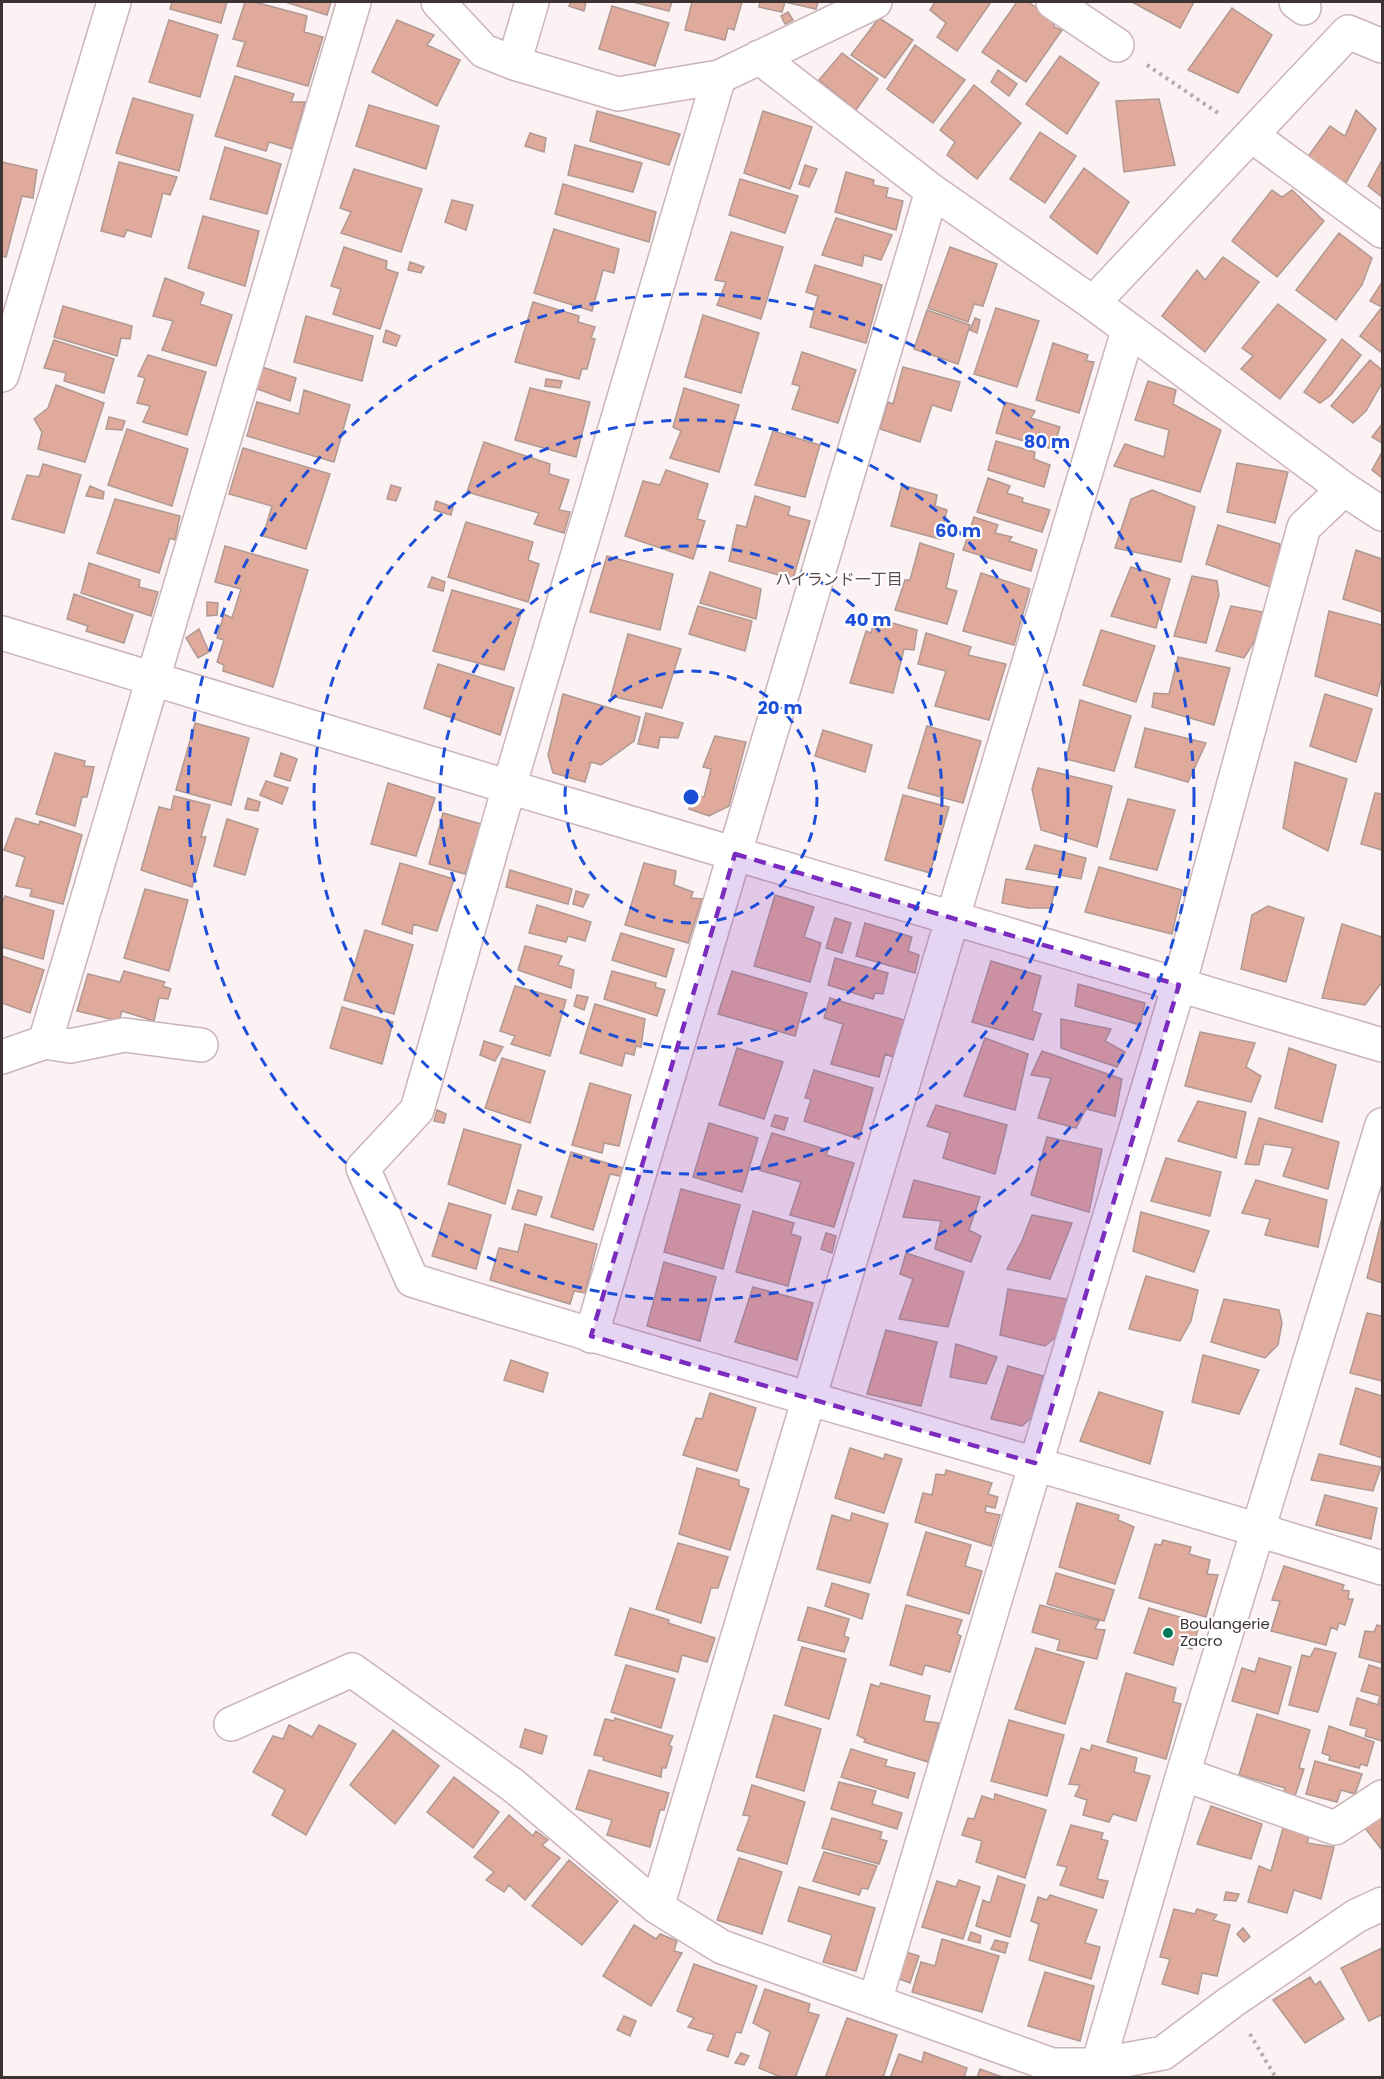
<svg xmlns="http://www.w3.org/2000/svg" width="1384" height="2079" font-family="Poppins,'Noto Sans JP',sans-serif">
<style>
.building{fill:#dfaa9b;stroke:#b09992;stroke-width:1.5}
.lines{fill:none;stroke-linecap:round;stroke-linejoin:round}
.minor-casing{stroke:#ccb4b9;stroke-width:36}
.path{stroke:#b4aaac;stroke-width:4;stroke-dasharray:3 4.5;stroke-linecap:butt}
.minor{stroke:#fff;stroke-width:33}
.marked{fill:#7b2cbf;fill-opacity:0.2;stroke:#7b2cbf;stroke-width:4.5;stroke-dasharray:12 8;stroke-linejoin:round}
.ring{fill:none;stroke:#1d4ed8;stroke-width:3;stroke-dasharray:10 8}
.poi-dot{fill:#007b59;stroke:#fff;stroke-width:2}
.labels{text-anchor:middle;stroke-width:4.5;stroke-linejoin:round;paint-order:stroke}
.poi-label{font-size:15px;fill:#3d3335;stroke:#fff;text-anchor:start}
.neighbourhood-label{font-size:16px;fill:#5d494d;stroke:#fff}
.centre{fill:#1d4ed8;stroke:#fff;stroke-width:3}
.ring-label{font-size:18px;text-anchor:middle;font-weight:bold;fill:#1d4ed8;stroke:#fff;stroke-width:4.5;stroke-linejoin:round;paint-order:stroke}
</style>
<rect width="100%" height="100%" fill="#fcf1f3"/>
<path class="building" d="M172,2H227L221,23L170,9Z
M245,2H255L307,16L304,32L323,37L308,86L237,66L245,42L233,39Z
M285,2H331L327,15Z
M571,2H586L584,11L569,6Z
M633,2H672L669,11Z
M692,2H742L734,30L728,28L725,40L685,30Z
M760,2H818L816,9L785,2L782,12L759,7Z
M935,2H991L957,51L937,37L946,23L930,10Z
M1017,2H1028L1054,20V27L1062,30L1026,82L982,52Z
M1132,2H1194L1180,28Z
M612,6L669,23L655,66L599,49Z
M1232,8L1272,35L1238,93L1188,70Z
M788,12L793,20L785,24L781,16Z
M879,18L913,40L885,78L851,55Z
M169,20L218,35L200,97L149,82Z
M397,20L434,35L427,45L460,60L437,106L372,72Z
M915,45L965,80L933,123L887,89Z
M842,53L878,79L856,110L819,80Z
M1060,56L1099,83L1067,134L1026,104Z
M998,70L1017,84L1009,96L991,82Z
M235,76L294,94L291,102H305L292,149L269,142L266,151L215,136Z
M974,85L1021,123L977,179L947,155L955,142L940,130Z
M133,98L193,115L179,171L116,153Z
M1159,99L1175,165L1124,172L1116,101Z
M369,105L439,126L426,169L356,146Z
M1356,110L1376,129L1346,183L1307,158L1330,126L1345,136Z
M597,111L680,134L669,165L590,141Z
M763,111L812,127L790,189L744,173Z
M1040,132L1076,156L1045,203L1010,179Z
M530,133L546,138L544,152L525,146Z
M575,145L642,163L633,192L568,175Z
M225,147L281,164L267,214L210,199Z
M1382,160V197L1368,186Z
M2,162L37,170L33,198L22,196L6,257L2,256Z
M119,162L177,177L170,195L163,193L151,237L127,230L124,237L101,231Z
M805,165L817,169L809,187L799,184Z
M1084,168L1129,202L1097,254L1050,217Z
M354,169L422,189L401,252L341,233L351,212L340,208Z
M846,172L874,180L873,185L888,188L886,197L903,201L896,230L835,212Z
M740,179L798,196L785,233L729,215Z
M563,184L656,212L649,242L555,214Z
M1272,190L1282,197L1292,190L1324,221L1277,277L1232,241Z
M452,200L473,205L466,230L445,222Z
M203,216L259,231L245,286L188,268Z
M836,218L892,235L881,260L864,255L862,266L822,255Z
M554,229L619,249L614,273L603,270L592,311L534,293Z
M731,232L783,247L761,319L717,305L726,282L715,280Z
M1339,233L1372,258L1362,285L1336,320L1296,290Z
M344,247L387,261L386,269L398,273L380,329L333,314L341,289L331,286Z
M950,247L997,264L983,306L974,304L968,322L928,308Z
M1223,257L1259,282L1205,352L1162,316L1197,270L1205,280Z
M410,262L424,267L421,273L408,270Z
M815,265L882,285L866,343L810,327L818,296L806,292Z
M165,278L204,293L200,304L232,315L216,366L162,350L173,321L153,316Z
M1382,282V353L1360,336L1382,307L1370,301Z
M533,302L579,316L578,322L595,327L591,338L595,339L587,369H582L579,379L515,362Z
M1278,304L1326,340L1280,399L1241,369L1253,356L1242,348Z
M63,306L132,326L130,339L121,338L117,356L54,337Z
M996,308L1039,321L1017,387L974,374Z
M927,310L970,325L958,364L914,349Z
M703,315L759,333L741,393L685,377Z
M306,316L373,336L362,381L294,362Z
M975,318L980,320L977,333L970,330Z
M386,330L400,336L396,346L383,342Z
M1342,339L1361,355L1331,395L1320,403L1304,392Z
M54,340L114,359L104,393L64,381L66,373L44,368Z
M1053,343L1088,355L1086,361L1094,362L1079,413L1036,400Z
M802,352L856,370L838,423L792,409L800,386L792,384Z
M148,355L206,372L187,435L143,422L150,406L137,403L145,378L138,376Z
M1370,360L1382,370V383L1366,411L1353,423L1331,406Z
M262,367L296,378L290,401L255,388Z
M903,367L960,382L951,411L932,405L920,442L880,429L888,402L893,404Z
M546,379L562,381L560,388L545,386Z
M1148,381L1176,390L1173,404L1221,430L1200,492L1114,466L1125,444L1164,457L1169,430L1135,420Z
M56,385L104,403L85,462L38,449L42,432L34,419L48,408Z
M530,388L590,402L576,457L515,440Z
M684,388L739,405L719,472L670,458L681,431L673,427Z
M304,390L350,405L334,462L247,436L257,402L299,414Z
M1005,402L1035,411L1031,418L1060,427L1053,449L996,433Z
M109,417L125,421L122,430L106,429Z
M1382,424V443L1372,437Z
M127,429L188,449L172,506L108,485Z
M773,431L820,445L805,497L755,485Z
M996,441L1035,452L1034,459L1050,465L1044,487L988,470Z
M484,442L550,464L549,474L569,480L559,510L570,512L564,533L534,524L539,513L467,492Z
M243,448L330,474L306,549L263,536L272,506L229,494Z
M1382,452V478L1372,470Z
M1237,463L1288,472L1275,523L1227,512Z
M43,464L81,475L64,533L12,519L27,475L39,477Z
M666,470L708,484L697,519L705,521L693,559L625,536L643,481L660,485Z
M988,478L1010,486L1007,493L1023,498L1022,502L1050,510L1042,532L977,512Z
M391,485L401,488L396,501L387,499Z
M902,485L937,495L935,506L947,510L940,539L891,526Z
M90,486L104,492L103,499L86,496Z
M1152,490L1195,507L1181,562L1115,548L1131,499Z
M755,496L790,507L788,515L810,521L793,579L729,561L737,525L746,527Z
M115,499L180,516L175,540L170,538L159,573L97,553Z
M436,501L453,507L451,515L434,510Z
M974,517L998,525L995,533L1012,537L1009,541L1037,550L1031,571L963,550Z
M466,522L533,542L528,560L539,564L528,602L448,577Z
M1218,525L1280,544L1273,588L1206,564Z
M920,543L954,554L946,588L957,591L947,624L895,610L905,580H910Z
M225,546L308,570L273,687L223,671L224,665L217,662L224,640L217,638L224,614L232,618L241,589L215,582Z
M1356,550L1382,559V612L1343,599Z
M607,556L673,574L660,630L590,612Z
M89,563L140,580L139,587L158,592L151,616L81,593Z
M1131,567L1170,579L1156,628L1111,616Z
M710,572L761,589L756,619L700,603Z
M981,573L1030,589L1014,645L963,631Z
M1192,576L1217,581L1219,595L1206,643L1174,636Z
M432,577L445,582L443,591L428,587Z
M452,590L522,610L504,670L433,651Z
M74,594L133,615L124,643L86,631L88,626L67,619Z
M207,602L218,603L217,615L207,616Z
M698,606L752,621L745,651L689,634Z
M1231,606L1263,612L1254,642L1244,658L1216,651Z
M1329,611L1382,625V676L1377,696L1315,676Z
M875,618L917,630L914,650L904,649L893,693L850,683L866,631L871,633Z
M199,629L209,652L198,658L186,638Z
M1101,630L1155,646L1136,702L1083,685Z
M926,633L971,647L968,655L1006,664L989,720L935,706L946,671L918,664Z
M628,634L681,649L662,708L611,696Z
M1178,657L1230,668L1214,725L1152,707L1154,693L1169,694Z
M438,664L514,688L500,735L424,708Z
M563,694L640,717L634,741L601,765L591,762L585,782L553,773L548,755Z
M1325,694L1372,709L1356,762L1310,746Z
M1080,700L1131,716L1114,771L1066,759Z
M646,713L683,723L678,738L660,737L658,748L638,744Z
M195,723L249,738L231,805L176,790Z
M927,726L981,741L963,803L908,788Z
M1145,728L1206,743L1188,782L1135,767Z
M823,730L872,745L865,772L815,756Z
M715,736L746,742L729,806L709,816L689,809L691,795L704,797L711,769L703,767Z
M55,753L85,761L84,766L94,767L87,797H82L75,826L36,814Z
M281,753L297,759L290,781L274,776Z
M1295,762L1347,779L1328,851L1283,828Z
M1038,768L1112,786L1097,847L1041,830L1032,789Z
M266,781L288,788L282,804L260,795Z
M388,783L435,798L416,856L371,844Z
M1375,793L1382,794V850L1361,844Z
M903,795L949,807L930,873L885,860Z
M174,796L210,805L201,837H206L192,887L141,870L159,807L171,810Z
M248,798L260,802L258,811L245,809Z
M1128,799L1175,810L1157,870L1110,859Z
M443,813L481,824L465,874L429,864Z
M16,818L39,825L40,821L82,835L63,904L30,896L32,889L16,886L25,857L4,850Z
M227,819L258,829L245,875L214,866Z
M1035,845L1086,858L1081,879L1026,869Z
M400,863L454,879L437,931L413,924L412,934L382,924Z
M644,863L676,871L674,885L693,892L691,898L702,899L688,943L625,925Z
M1099,867L1182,890L1172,934L1085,912Z
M510,870L572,889L568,904L506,887Z
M1006,879L1055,887L1051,908H1028L1002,903Z
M145,889L188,900L169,971L124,958Z
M576,891L589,895L583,907L573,904Z
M775,895L814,907L804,937L821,943L810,982L754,966Z
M5,896L54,911L43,959L2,947V900L3,901Z
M537,905L591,922L585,941L568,936L566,942L529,933Z
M1268,906L1304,918L1286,982L1241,969L1252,915Z
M835,918L851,923L842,953L826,948Z
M865,923L912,937L908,951L919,955L915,973L856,956Z
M1342,924L1382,937V982L1365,1005L1322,998Z
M365,930L413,945L394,1014L344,1000Z
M621,933L674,949L666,977L612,960Z
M525,946L562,956L558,965L574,970L571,988L518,970Z
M2,956L44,970L30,1013L2,1003Z
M835,958L888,973L883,994L875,993L873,999L828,985Z
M991,961L1041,976L1032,1011L1041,1014L1033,1040L972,1022Z
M124,971L165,982L163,986L171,989L168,999L159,998L154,1021L122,1011L119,1021L77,1011L88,974L120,982Z
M612,971L656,983L655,987L665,990L657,1016L604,999Z
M732,971L807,993L795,1036L718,1014Z
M1078,984L1145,1003L1140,1025L1075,1006Z
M515,986L566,1000L550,1056L511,1044L515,1036L500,1031Z
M577,995L588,997L584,1010L574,1006Z
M830,998L904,1020L893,1057L885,1054L879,1077L831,1064L843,1024L824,1018Z
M595,1004L645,1019L641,1047L636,1046L634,1055L625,1053L622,1066L580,1053Z
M342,1007L393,1022L382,1064L330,1048Z
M1061,1019L1111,1029L1105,1041L1125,1052L1117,1067L1061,1048Z
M1200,1032L1255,1043L1246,1067L1261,1076L1251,1102L1185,1086Z
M985,1038L1028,1054L1015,1110L964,1096Z
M484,1041L503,1047L495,1061L480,1055Z
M737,1048L783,1062L764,1119L719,1105Z
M1289,1048L1336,1065L1322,1122L1275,1108Z
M1042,1051L1122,1079L1115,1116L1086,1109L1076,1128L1038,1118L1051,1078L1031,1075Z
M502,1058L545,1071L530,1123L485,1108Z
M814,1070L873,1088L859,1139L804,1121L811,1099L805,1098Z
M590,1083L631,1095L619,1146L604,1143L602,1153L572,1145Z
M1198,1101L1246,1112L1236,1158L1178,1141Z
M936,1105L1007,1125L995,1174L943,1158L950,1133L927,1126Z
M437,1110L446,1114L444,1123L434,1121Z
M775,1115L788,1118L784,1130L771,1126Z
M1259,1118L1339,1142L1328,1189L1283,1176L1293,1148L1264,1144L1259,1165L1245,1164Z
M709,1123L758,1138L742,1192L693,1177Z
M464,1129L521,1145L505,1204L448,1184Z
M772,1133L828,1150L826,1155L854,1163L834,1227L790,1215L801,1182L759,1170Z
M1047,1137L1102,1149L1089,1212L1031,1195Z
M571,1152L623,1168L624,1177L610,1174L593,1230L551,1217Z
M1166,1158L1221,1172L1210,1216L1151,1201Z
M914,1180L980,1197L969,1230L981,1236L971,1262L935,1249L941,1221L903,1217Z
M1256,1180L1327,1200L1318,1247L1265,1235L1270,1219L1242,1213Z
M681,1189L740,1205L723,1269L664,1252Z
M518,1190L542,1197L536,1215L512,1209Z
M449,1203L491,1215L476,1269L432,1256Z
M753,1211L794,1223L791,1234L801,1237L788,1286L736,1272Z
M1141,1212L1209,1231L1194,1272L1133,1251Z
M1032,1215L1072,1223L1050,1279L1007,1269L1022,1241Z
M1382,1218V1283L1367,1278Z
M525,1224L597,1244L585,1293L574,1291L570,1304L490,1280L499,1248L518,1252Z
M826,1233L836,1236L832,1253L821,1249Z
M906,1253L964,1272L948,1327L899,1319L913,1279L900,1274Z
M664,1262L716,1277L700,1341L647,1326Z
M1146,1276L1198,1290L1191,1321L1180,1341L1129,1329Z
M753,1287L813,1303L797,1360L735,1342Z
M1008,1289L1067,1299L1058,1335L1045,1346L1000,1335Z
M1224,1299L1279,1310L1282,1323L1278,1345L1265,1358L1211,1342Z
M1367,1313L1382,1316V1381L1350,1373Z
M886,1330L937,1342L921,1406L867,1394Z
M956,1344L997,1357L986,1384L950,1377Z
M1203,1355L1259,1370L1239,1414L1192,1402Z
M511,1360L548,1373L543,1392L504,1380Z
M1008,1366L1043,1376L1031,1418L1022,1426L991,1419Z
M1356,1388L1382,1396V1458L1340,1444Z
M1099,1392L1163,1412L1150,1464L1080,1441Z
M710,1393L756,1408L737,1471L683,1455L696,1418L702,1419Z
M850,1448L884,1459L885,1454L902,1459L884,1513L835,1498Z
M1319,1454L1381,1467L1373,1491L1311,1480Z
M697,1468L739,1480V1486L749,1489L730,1550L679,1534Z
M946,1470L992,1483L988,1494L998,1497L995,1508L986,1506L985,1512L1000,1515L991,1546L915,1522L923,1493L932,1495L936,1474L945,1475Z
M1325,1495L1377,1508L1371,1539L1316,1525Z
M1077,1503L1119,1515L1118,1520L1134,1527L1115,1584L1059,1567Z
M852,1513L888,1524L870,1583L817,1569L832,1515L850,1521Z
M926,1532L971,1545L965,1566L982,1571L969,1614L907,1595Z
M1163,1540L1191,1547L1189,1554L1210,1560L1207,1574L1218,1575L1206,1617L1139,1598L1155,1544L1161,1545Z
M678,1543L728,1557L718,1588H711L701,1623L656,1609Z
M1284,1566L1344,1585L1342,1590L1349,1591L1348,1599H1353L1345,1625L1339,1623L1337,1630L1331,1627L1326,1645L1271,1631L1280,1601L1272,1600Z
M1056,1573L1114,1590L1104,1621L1047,1604Z
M832,1583L869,1594L862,1619L825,1606Z
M906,1605L962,1620L957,1634L961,1636L950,1672L925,1665L922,1675L890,1665Z
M1040,1605L1099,1621L1095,1629L1105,1630L1097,1659L1057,1650L1060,1640L1032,1632Z
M808,1607L849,1619L844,1636L849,1638L844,1652L798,1640Z
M630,1608L669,1620L668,1623L715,1638L707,1662L682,1655L678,1672L615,1655Z
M1149,1608L1200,1623L1192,1649L1179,1645L1173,1665L1134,1653Z
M1377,1625L1382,1626V1663L1359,1657L1365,1631L1374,1632Z
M802,1647L846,1659L829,1719L785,1705Z
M1036,1648L1084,1662L1065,1724L1015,1709Z
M1315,1648L1336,1653L1318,1712L1289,1705L1302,1655L1310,1657Z
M1259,1658L1291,1667L1278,1714L1232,1701L1242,1668L1255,1672Z
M626,1665L675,1679L661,1728L611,1712Z
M1369,1665L1382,1669V1704L1378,1703L1380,1696L1361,1691Z
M1126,1673L1176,1688L1173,1702L1181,1704L1166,1759L1107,1742Z
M881,1683L930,1696L924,1721L939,1723L928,1762L864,1742L865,1739L857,1735L871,1684L879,1687Z
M1357,1698L1382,1706V1741L1365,1736L1367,1729L1350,1725Z
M1257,1714L1310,1730L1299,1768L1304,1769L1295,1796L1284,1792L1285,1788L1239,1775Z
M774,1715L821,1729L804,1791L756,1777Z
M615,1718L673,1736L669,1745L672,1747L666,1768H662L661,1777L603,1760L604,1757L594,1755L605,1719L614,1721Z
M1009,1720L1064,1735L1047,1796L991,1781Z
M289,1725L312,1737L319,1725L356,1744L306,1835L272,1815L285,1790L253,1772L273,1736L283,1739Z
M1329,1726L1374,1742L1367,1766L1361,1764L1359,1768L1329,1760L1330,1756L1322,1753Z
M525,1729L547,1736L542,1754L520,1747Z
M393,1730L439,1766L395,1824L350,1785Z
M1092,1745L1137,1758L1134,1772L1150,1776L1136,1821L1113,1814L1109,1822L1083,1815L1087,1800L1075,1796L1080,1785L1069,1784L1081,1748L1090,1751Z
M851,1749L887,1760L885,1766L915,1773L908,1798L841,1777Z
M1315,1761L1362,1774L1355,1794L1341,1790L1337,1802L1306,1794Z
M589,1770L669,1793L664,1810H660L650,1847L607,1835L612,1820L576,1809Z
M454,1777L499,1812L473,1848L427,1812Z
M839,1782L876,1791L872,1804L902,1813L897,1829L831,1809Z
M752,1785L805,1802L787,1864L737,1850L750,1816L743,1815Z
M995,1794L1046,1810L1025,1878L976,1862L982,1841L962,1835L968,1818L974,1819L982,1796L994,1800Z
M1211,1806L1262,1824L1251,1859L1197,1844Z
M509,1815L533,1836L536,1831L548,1840L542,1845L560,1858L525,1900L509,1885L504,1892L486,1880L494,1872L474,1857Z
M1382,1817V1850L1365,1828Z
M832,1818L882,1832L880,1839L887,1841L879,1864L822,1848Z
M1071,1825L1103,1833L1101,1839L1108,1841L1097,1879L1108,1881L1103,1898L1060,1885L1067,1867L1057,1865Z
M1283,1828L1309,1836L1307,1843L1334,1847L1321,1899L1294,1890L1287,1913L1248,1902L1259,1866L1271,1871Z
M824,1852L877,1866L868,1889L862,1888L859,1895L813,1881Z
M739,1858L782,1872L762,1934L717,1920Z
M569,1860L618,1901L582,1945L532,1906Z
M998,1876L1025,1885L1010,1937L976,1926L983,1900L990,1903Z
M959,1880L980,1887L963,1939L922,1927L937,1881L956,1887Z
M799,1887L875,1908L856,1971L823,1962L832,1935L788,1921Z
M1226,1892L1239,1894L1236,1901L1224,1900Z
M1050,1895L1097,1910L1085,1943L1100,1947L1091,1979L1029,1960L1039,1924L1031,1921L1038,1897L1047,1900Z
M1174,1909L1195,1914L1197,1909L1217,1915L1213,1920L1230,1925L1217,1976L1202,1973L1198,1994L1162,1984L1170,1959L1160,1957Z
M634,1925L656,1939L660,1934L677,1941L674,1951L682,1953L651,2006L603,1976Z
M1243,1928L1250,1937L1244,1942L1237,1934Z
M971,1932L981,1936L980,1943L968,1940Z
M942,1939L999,1956L982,2012L912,1992L921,1962L935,1966Z
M995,1940L1008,1943L1005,1953L991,1949Z
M1382,1948V2017L1381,2015L1369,2021L1341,1968Z
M906,1952L919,1956L910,1983L897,1978Z
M694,1964L757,1986L741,2033L736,2032L728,2057L707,2050L714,2035L688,2027L694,2018L677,2011Z
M1045,1972L1094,1986L1080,2041L1028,2026Z
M1310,1977L1315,1985L1320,1981L1344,2019L1305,2043L1273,2000Z
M765,1989L810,2004L808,2012L819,2015L795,2078H783L759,2068L770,2032L753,2023Z
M624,2016L636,2021L630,2036L617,2030Z
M847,2018L897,2035L883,2078H825Z
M924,2052L967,2068L964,2078H890L899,2054L922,2062Z
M741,2053L749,2056L744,2065L735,2063Z
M980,2069L1005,2078H977Z"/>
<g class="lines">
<g class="minor-casing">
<path id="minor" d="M438,2L484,51L514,63L618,94L719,77L875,2
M1053,2L1117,45
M1296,2L1304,8
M759,57L932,191L1093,303L1344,489L1382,514
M514,63L532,2
M719,77L509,787L417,1110L363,1168L412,1280C734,1381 1060,1467 1382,1568
M1251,135L1382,231
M1093,303L1348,32L1382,46
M2,375L114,2
M2,633L509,787L1382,1045
M45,1042L70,1046L124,1035L201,1045
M2,1057L45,1042L354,2
M591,1336L932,191
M231,1724L352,1670L514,1786L657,1907L722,1947L1052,2065H1098L1163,2053L1231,2002L1356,1916L1382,1904
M1183,1774L1335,1828L1382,1797
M657,1907L1128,331
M875,2001L1179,985L1304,527L1344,489
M1098,2065L1183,1774L1382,1125"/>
</g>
<path class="path" d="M1147,65L1218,113
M1250,2034L1276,2078"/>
<use href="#minor" class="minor"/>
</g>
<path class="marked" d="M735,854L1179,985L1035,1463L591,1336Z"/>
<g class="ring">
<circle cx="691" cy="797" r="126"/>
<circle cx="691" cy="797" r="251"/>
<circle cx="691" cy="797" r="377"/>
<circle cx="691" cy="797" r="503"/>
</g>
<circle class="poi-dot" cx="1168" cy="1633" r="6"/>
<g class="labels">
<g class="poi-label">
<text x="1180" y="1629">Boulangerie<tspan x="1180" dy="17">Zacro</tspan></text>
</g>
<g class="neighbourhood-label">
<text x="839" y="585">ハイランド一丁目</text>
</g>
</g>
<circle cx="691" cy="797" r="9" class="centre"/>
<g class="ring-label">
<text x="1047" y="448">80 m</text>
<text x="958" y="537">60 m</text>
<text x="868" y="626">40 m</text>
<text x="780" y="714">20 m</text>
</g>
<rect width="1384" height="2079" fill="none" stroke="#3d3335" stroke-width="6"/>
</svg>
